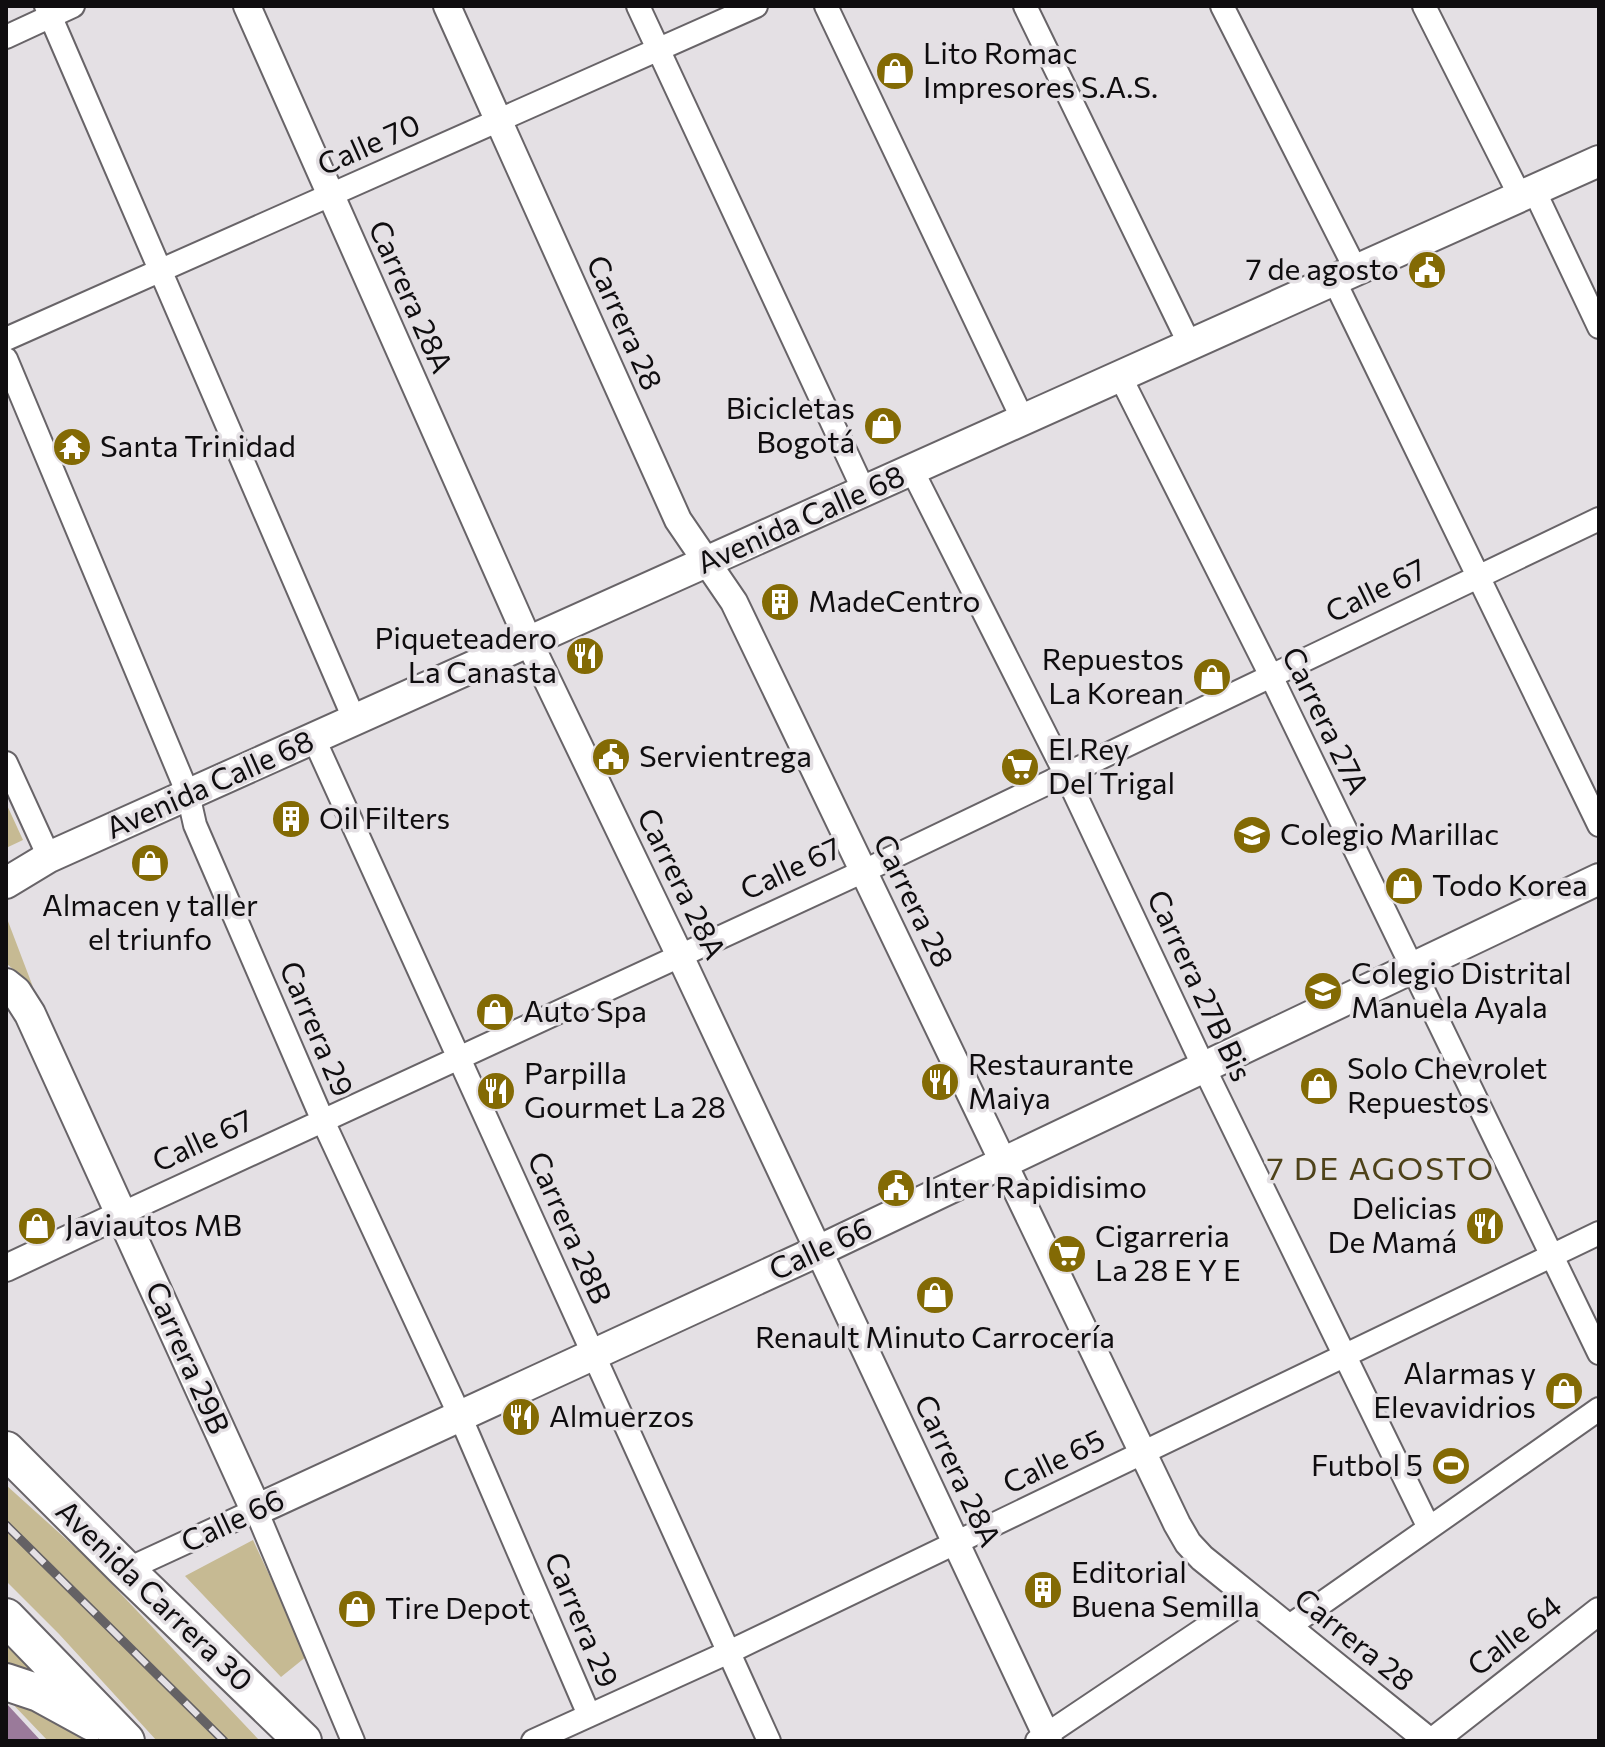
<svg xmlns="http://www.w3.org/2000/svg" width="1605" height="1747" font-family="Commissioner,sans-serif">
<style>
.green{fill:#c6ba93}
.water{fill:#9a7a9a}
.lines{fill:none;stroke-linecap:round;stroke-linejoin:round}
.minor-casing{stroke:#686468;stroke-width:26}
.tertiary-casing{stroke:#686468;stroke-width:30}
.secondary-casing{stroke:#686468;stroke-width:34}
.trunk-casing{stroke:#686468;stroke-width:40}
.minor{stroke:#fff;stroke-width:22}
.tertiary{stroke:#fff;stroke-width:26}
.secondary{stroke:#fff;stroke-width:30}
.trunk{stroke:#fff;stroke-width:36}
.rail-casing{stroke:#646164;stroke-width:9}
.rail{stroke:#e4e0e4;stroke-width:6;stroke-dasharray:18;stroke-linecap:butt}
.labels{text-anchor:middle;stroke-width:7;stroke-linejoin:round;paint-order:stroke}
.poi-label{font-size:30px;fill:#0f0d0f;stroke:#e4e0e4;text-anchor:start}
.street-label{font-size:30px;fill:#0f0d0f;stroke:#e4e0e4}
.neighbourhood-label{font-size:32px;letter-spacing:2px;fill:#4e4219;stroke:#e4e0e4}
</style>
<rect width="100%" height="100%" fill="#e4e0e4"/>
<path class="green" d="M6,803L23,840L6,848Z
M6,916L33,987L6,963Z
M6,1485L87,1558L260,1741H157L59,1634L6,1581Z
M253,1540L307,1656L281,1677L185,1576Z
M6,1638L54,1686L6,1668Z
M6,1697L79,1727L95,1741H48Z"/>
<path class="water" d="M6,1703L41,1741H6Z"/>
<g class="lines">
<g class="minor-casing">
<path id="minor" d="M46,6L355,721
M638,6L864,491
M826,6L1023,420
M1025,6L1190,345
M1222,6L1356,270
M1424,6L1520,196
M6,37L73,6
M1534,190L1599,327
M1334,280L1599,825
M6,339L756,6
M6,359L188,794L195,825L323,1121L460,1416L589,1715
M1120,376L1271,676L1599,1353
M912,470L1066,775L1210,1080L1429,1528
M314,739L769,1741
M6,763L49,857
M121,1214L864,871L1599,519
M126,1570L256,1510L353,1741
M1288,1627L1599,1409
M533,1741L729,1652L1599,1233
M1037,1741L1250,1598"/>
</g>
<g class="tertiary-casing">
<path id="tertiary" d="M247,6L529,642L680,956L1049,1741
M447,6L678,520L734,602L1177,1524L1188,1543L1202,1558L1429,1741
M6,1268L121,1214
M1433,1741L1599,1611"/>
</g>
<g class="secondary-casing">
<path id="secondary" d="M6,883L49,857L1599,161
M6,984L16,992L30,1014L256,1510L818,1251L1599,879"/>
</g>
<g class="trunk-casing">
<path id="trunk" d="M6,1450L126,1570L303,1741
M6,1617L126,1741
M6,1682L39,1693L92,1722"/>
</g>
<use href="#minor" class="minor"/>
<use href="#tertiary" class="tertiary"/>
<use href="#secondary" class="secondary"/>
<use href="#trunk" class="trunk"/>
<g class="rail-casing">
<path id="rail" d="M6,1525L224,1741"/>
</g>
<use href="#rail" class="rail"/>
</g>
<defs>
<g id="shop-disc" transform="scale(2)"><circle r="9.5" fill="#836a04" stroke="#e4e0e4"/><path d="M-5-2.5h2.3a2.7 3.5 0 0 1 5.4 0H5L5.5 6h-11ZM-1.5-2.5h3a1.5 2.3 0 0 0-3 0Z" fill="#fff"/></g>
<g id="civic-disc" transform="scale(2)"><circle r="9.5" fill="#836a04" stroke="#e4e0e4"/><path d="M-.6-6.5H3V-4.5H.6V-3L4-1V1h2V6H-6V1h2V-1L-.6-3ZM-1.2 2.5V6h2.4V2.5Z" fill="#fff"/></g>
<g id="temple-disc" transform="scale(2)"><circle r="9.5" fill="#836a04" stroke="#e4e0e4"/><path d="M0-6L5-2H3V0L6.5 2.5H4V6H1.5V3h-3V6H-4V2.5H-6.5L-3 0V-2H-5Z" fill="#fff"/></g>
<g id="building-disc" transform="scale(2)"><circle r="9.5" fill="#836a04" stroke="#e4e0e4"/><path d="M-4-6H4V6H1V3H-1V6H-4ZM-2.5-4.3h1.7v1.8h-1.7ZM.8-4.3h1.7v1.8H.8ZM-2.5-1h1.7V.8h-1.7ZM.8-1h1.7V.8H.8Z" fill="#fff"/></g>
<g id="restaurant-disc" transform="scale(2)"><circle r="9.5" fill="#836a04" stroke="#e4e0e4"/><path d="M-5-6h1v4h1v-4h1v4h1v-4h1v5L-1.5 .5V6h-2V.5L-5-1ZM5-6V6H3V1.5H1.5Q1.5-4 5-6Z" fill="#fff"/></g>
<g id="supermarket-disc" transform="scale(2)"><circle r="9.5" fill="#836a04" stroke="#e4e0e4"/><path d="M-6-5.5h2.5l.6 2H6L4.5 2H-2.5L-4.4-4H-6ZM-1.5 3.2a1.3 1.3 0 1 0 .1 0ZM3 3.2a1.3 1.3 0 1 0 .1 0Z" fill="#fff"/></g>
<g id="university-disc" transform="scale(2)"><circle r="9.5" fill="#836a04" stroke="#e4e0e4"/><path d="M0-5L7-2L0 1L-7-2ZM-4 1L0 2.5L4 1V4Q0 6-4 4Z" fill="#fff"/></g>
<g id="school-disc" transform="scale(2)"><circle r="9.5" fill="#836a04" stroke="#e4e0e4"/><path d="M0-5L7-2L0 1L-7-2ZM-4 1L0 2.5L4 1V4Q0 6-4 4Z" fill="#fff"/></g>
<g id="stadium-disc" transform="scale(2)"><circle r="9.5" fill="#836a04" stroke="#e4e0e4"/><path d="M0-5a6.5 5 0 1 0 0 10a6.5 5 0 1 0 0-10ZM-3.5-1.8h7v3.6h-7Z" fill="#fff"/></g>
</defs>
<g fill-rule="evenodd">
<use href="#shop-disc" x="895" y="71"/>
<use href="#civic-disc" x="1427" y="270"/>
<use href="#shop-disc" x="883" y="426"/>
<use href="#temple-disc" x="72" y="447"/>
<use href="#building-disc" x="780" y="602"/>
<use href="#restaurant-disc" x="585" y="656"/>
<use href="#shop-disc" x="1212" y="677"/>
<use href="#civic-disc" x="611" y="757"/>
<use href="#supermarket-disc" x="1020" y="767"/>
<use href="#building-disc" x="291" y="819"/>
<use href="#university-disc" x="1252" y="835"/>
<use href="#shop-disc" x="150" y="863"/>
<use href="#shop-disc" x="1404" y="886"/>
<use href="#school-disc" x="1323" y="991"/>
<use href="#shop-disc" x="495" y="1012"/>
<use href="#restaurant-disc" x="940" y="1082"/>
<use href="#shop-disc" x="1319" y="1086"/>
<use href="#restaurant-disc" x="496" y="1091"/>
<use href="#civic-disc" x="896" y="1188"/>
<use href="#shop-disc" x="37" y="1226"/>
<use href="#restaurant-disc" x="1485" y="1226"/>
<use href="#supermarket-disc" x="1067" y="1254"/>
<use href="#shop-disc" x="935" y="1295"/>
<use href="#shop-disc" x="1564" y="1391"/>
<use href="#restaurant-disc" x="521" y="1417"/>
<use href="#stadium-disc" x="1451" y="1466"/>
<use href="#building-disc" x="1043" y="1590"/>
<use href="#shop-disc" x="357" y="1609"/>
</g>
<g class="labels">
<g class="poi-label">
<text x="923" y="64">Lito Romac<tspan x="923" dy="34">Impresores S.A.S.</tspan></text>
<text x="1399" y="280" text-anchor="end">7 de agosto</text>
<text x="855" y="419" text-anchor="end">Bicicletas<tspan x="855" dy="34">Bogotá</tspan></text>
<text x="100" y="457">Santa Trinidad</text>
<text x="808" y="612">MadeCentro</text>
<text x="557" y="649" text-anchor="end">Piqueteadero<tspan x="557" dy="34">La Canasta</tspan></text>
<text x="1184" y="670" text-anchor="end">Repuestos<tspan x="1184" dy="34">La Korean</tspan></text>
<text x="1048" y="760">El Rey<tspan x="1048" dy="34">Del Trigal</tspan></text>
<text x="639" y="767">Servientrega</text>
<text x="319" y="829">Oil Filters</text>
<text x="1280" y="845">Colegio Marillac</text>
<text x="1432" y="896">Todo Korea</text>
<text x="150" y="916" text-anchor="middle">Almacen y taller<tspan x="150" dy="34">el triunfo</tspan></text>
<text x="1351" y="984">Colegio Distrital<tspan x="1351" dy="34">Manuela Ayala</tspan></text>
<text x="523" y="1022">Auto Spa</text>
<text x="968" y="1075">Restaurante<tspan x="968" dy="34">Maiya</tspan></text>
<text x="1347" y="1079">Solo Chevrolet<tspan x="1347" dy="34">Repuestos</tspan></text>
<text x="524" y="1084">Parpilla<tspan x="524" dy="34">Gourmet La 28</tspan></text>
<text x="924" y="1198">Inter Rapidisimo</text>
<text x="1457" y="1219" text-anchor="end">Delicias<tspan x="1457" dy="34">De Mamá</tspan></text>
<text x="65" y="1236">Javiautos MB</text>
<text x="1095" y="1247">Cigarreria<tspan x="1095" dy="34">La 28 E Y E</tspan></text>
<text x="935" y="1348" text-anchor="middle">Renault Minuto Carrocería</text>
<text x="1536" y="1384" text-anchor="end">Alarmas y<tspan x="1536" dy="34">Elevavidrios</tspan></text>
<text x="549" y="1427">Almuerzos</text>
<text x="1423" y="1476" text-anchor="end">Futbol 5</text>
<text x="1071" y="1583">Editorial<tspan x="1071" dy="34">Buena Semilla</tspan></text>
<text x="385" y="1619">Tire Depot</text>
</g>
<g class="street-label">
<text transform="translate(369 145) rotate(-24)" y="10">Calle 70</text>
<text transform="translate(410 297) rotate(66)" y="10">Carrera 28A</text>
<text transform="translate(624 323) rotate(66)" y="10">Carrera 28</text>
<text transform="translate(801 520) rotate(-24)" y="10">Avenida Calle 68</text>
<text transform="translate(1376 591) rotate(-26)" y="10">Calle 67</text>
<text transform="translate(1325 721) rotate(64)" y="10">Carrera 27A</text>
<text transform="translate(210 785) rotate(-24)" y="10">Avenida Calle 68</text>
<text transform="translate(791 869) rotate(-25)" y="10">Calle 67</text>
<text transform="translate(681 884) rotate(64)" y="10">Carrera 28A</text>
<text transform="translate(913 901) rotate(64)" y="10">Carrera 28</text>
<text transform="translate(1199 986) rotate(65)" y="10">Carrera 27B Bis</text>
<text transform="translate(316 1029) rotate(67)" y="10">Carrera 29</text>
<text transform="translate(203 1141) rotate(-25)" y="10">Calle 67</text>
<text transform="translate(569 1228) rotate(66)" y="10">Carrera 28B</text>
<text transform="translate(821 1249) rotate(-25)" y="10">Calle 66</text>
<text transform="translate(187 1358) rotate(66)" y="10">Carrera 29B</text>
<text transform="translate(1054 1462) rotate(-26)" y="10">Calle 65</text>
<text transform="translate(957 1471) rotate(65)" y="10">Carrera 28A</text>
<text transform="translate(233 1521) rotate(-25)" y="10">Calle 66</text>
<text transform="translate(154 1596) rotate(44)" y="10">Avenida Carrera 30</text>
<text transform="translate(581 1620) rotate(67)" y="10">Carrera 29</text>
<text transform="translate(1515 1636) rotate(-38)" y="10">Calle 64</text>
<text transform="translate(1354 1640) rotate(39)" y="10">Carrera 28</text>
</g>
<g class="neighbourhood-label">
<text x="1381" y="1180">7 DE AGOSTO</text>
</g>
</g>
<rect width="1605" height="1747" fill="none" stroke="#0f0d0f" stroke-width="16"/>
</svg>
